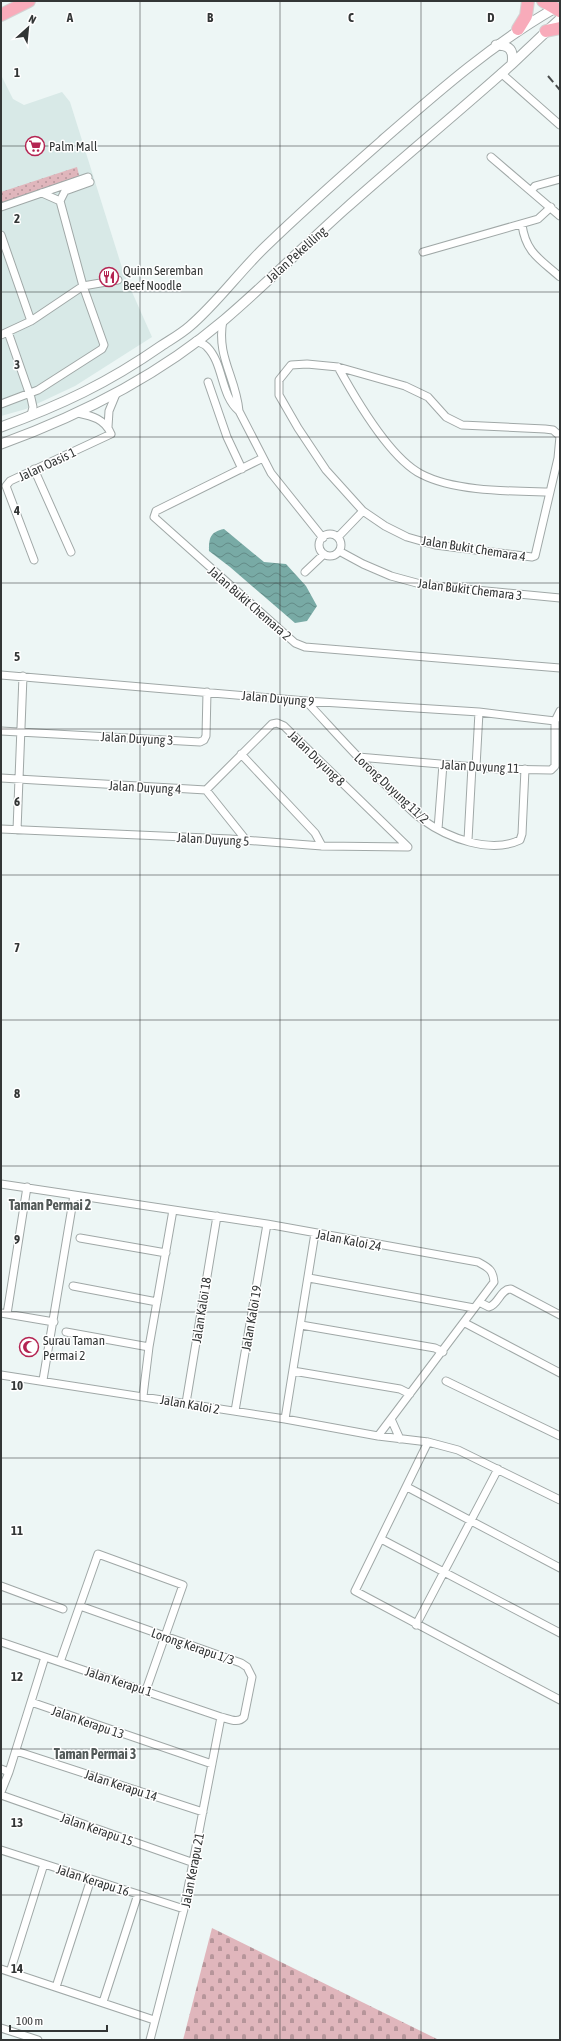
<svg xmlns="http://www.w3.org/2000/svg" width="561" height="2041" font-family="'Asap Condensed',sans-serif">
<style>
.built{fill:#d8e9e7}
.cemetery{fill:url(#cemetery-stones)}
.park{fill:url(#park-dots)}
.water{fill:url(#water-waves)}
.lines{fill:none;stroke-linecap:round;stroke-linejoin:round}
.minor-casing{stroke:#a0a8a7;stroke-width:9}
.tertiary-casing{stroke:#a0a8a7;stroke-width:11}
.trunk-casing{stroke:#d2d3d3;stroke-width:14}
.minor{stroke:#fff;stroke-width:7}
.tertiary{stroke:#fff;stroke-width:9}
.trunk{stroke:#f8abba;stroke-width:12}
.rail{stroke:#494c4c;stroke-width:2;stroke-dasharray:8 4;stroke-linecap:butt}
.grid{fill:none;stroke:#333636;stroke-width:1;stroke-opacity:0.55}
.labels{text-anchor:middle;stroke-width:3;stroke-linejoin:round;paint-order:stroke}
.poi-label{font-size:13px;fill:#333636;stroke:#fff;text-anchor:start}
.street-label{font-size:13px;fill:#333636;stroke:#fff}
.neighbourhood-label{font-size:14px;font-weight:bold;fill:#525958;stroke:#fff}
.grid-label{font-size:13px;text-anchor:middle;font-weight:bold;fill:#333636;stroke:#fff;stroke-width:3;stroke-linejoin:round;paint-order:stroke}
</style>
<defs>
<pattern id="cemetery-stones" width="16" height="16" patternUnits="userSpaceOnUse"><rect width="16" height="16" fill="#e0b6bc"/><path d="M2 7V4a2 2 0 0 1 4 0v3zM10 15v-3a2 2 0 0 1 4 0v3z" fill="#b6959a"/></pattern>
<pattern id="park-dots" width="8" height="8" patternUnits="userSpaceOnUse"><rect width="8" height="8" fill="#e0b6bc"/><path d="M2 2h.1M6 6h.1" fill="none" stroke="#b6959a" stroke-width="1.8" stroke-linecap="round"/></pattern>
<pattern id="water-waves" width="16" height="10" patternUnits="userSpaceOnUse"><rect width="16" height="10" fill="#78aaa5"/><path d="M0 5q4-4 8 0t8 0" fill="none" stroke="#638b87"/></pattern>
</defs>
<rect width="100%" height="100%" fill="#edf6f5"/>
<path class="built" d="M1,75L13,99L24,105L62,92L70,102L124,274L152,337L75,386L26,409L1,416Z"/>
<path class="cemetery" d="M212,1928L439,2040H183Z"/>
<path class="park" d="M77,167L80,179L1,205V192Z"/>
<path class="water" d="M224,529L264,562L286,564L306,586L317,606L307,621L295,623L230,567L209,551C209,538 210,532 224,529Z"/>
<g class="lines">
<g class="minor-casing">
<path id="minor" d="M501,73L560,125
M491,157L560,216
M532,190L535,186L560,179
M42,193L60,201
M1,207L88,177
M522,225C526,253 540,259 560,277
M1,235L31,321
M423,252L538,219L551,207
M8,332L31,398L33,407L31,415
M1,335L31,321L83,286L118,280
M196,341C200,343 205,344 207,347C224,364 220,395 239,411C236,377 216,357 223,320
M338,367C355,398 390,458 421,474C455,492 512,491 550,492
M208,382L227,437L242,469
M1,404L38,390L102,349L104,345L83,286L60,201L65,191L90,182
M239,411L271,473L323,538
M108,427L109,411L116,394
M560,436L553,430L545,429L462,425L446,417L428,397L405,386L338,367L307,364L291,365L279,380V395L298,428L326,470L363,511L385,526L407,537L435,545L532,557L535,556L558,458L560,436
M263,458L156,511L154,517L295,643L305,647L560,668
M34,469L71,552
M319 545a11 11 0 1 1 22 0a11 11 0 1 1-22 0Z
M338,537L363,511
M339,551L363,564L391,576L424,585L560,598
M34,560L6,486L10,481L111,434C105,419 92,416 78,413
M305,572L324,554
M1,675L306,701L479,712L555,721
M306,701C335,732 363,764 394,793C403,802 412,813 423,820C448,838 490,854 520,840L522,834L525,769
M555,721L560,711
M1,731L200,742L204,740L206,736L207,692
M241,754L315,833L322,846
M358,757L499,769L551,770L555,766V721
M476,767L479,712
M1,778L206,790L246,840
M1,829L230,839L322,846L408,847L284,726L277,723L272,724L206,790
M438,829L443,764
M17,830L23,676
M468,840L472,766
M1,1184L267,1224L478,1262C489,1268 493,1270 494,1282L378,1436
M80,1238L166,1253
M309,1278L474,1308
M73,1286L157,1302
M479,1302L489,1307C499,1304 500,1289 511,1289L560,1315
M1,1313L54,1322
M7,1314L27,1187
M465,1323L560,1373
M301,1325L435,1348L443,1352
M66,1332L149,1347
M293,1371L400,1389L410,1394
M1,1375L285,1419L378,1436L428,1442L458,1450L560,1500
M43,1380L74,1195
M446,1381L560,1436
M143,1396L149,1347L173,1210
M186,1403L217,1216
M235,1411L267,1224
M285,1419L315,1233
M391,1419L400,1439
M428,1442L355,1591L560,1700
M407,1487L560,1568
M381,1539L560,1633
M1,1586L63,1609
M416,1625L498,1469
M1,1642L221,1717C229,1719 238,1724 244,1717L252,1677L247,1667L241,1663L80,1606
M60,1662L98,1554L183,1585L146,1690
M31,1702L212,1764
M16,1751L203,1812
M1,1769L9,1772
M1,1792L9,1772L45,1657
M1,1795L194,1863
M1,1850L184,1909
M1,1969L154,2020
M10,1972L44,1864
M56,1987L91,1879
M103,2002L138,1894
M1,2028L38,2040
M150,2040L184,1909L221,1717"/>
</g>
<g class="tertiary-casing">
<path id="tertiary" d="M496,45C510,45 514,50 512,64
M1,427C61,405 108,383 161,346C170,340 181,334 190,326C217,303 239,272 265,247C304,209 344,174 385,138C440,90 491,45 555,8
M1,444C81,415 158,376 224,320C265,285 304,246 344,210C399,161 456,114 511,65C527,50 543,34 560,19"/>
</g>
<g class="trunk-casing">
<path id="trunk" d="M543,1L560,11
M1,15L29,1
M518,29L526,16L528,1
M546,31L560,28"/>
</g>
<use href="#minor" class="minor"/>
<use href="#tertiary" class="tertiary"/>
<use href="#trunk" class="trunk"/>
<path class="rail" d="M548,76L560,90"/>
</g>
<path class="grid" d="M140,1V2040M280,1V2040M421,1V2040M1,146H560M1,292H560M1,437H560M1,583H560M1,729H560M1,875H560M1,1020H560M1,1166H560M1,1312H560M1,1458H560M1,1604H560M1,1749H560M1,1895H560"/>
<defs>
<g id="supermarket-ring" transform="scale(1)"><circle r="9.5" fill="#fff" stroke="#b42452" stroke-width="1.5"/><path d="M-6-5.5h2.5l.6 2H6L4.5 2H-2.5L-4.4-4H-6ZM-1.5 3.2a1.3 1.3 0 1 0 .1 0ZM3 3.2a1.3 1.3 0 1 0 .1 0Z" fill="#b42452"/></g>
<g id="restaurant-ring" transform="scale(1)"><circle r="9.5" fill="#fff" stroke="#b42452" stroke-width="1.5"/><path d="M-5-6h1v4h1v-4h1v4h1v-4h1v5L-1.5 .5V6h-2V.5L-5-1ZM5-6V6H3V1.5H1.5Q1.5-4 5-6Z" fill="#b42452"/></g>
<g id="mosque-ring" transform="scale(1)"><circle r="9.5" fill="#fff" stroke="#b42452" stroke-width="1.5"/><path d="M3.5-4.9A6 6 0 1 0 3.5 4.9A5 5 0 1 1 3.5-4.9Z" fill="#b42452"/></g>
</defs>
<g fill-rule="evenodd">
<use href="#supermarket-ring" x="35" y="146"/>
<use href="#restaurant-ring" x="109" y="277"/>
<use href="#mosque-ring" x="29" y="1347"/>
</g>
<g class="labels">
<g class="poi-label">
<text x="49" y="151">Palm Mall</text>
<text x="123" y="275">Quinn Seremban<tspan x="123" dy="15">Beef Noodle</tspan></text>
<text x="43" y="1345">Surau Taman<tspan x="43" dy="15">Permai 2</tspan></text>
</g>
<g class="street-label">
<text transform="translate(296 254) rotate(-42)" y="5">Jalan Pekeliling</text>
<text transform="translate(47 464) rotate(-25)" y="5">Jalan Oasis 1</text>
<text transform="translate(474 548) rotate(9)" y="5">Jalan Bukit Chemara 4</text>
<text transform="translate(470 589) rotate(7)" y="5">Jalan Bukit Chemara 3</text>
<text transform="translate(250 603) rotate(41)" y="5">Jalan Bukit Chemara 2</text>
<text transform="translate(278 698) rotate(5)" y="5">Jalan Duyung 9</text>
<text transform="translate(137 738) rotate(3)" y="5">Jalan Duyung 3</text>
<text transform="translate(317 758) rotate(44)" y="5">Jalan Duyung 8</text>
<text transform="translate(480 766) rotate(3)" y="5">Jalan Duyung 11</text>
<text transform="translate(145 787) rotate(3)" y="5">Jalan Duyung 4</text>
<text transform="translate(392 788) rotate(43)" y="5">Lorong Duyung 11/2</text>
<text transform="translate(213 839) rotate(3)" y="5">Jalan Duyung 5</text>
<text transform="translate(349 1240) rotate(11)" y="5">Jalan Kaloi 24</text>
<text transform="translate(201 1310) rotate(-81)" y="5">Jalan Kaloi 18</text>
<text transform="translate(251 1318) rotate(-80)" y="5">Jalan Kaloi 19</text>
<text transform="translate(190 1404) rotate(10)" y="5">Jalan Kaloi 2</text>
<text transform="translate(193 1646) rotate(19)" y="5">Lorong Kerapu 1/3</text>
<text transform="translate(119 1681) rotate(18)" y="5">Jalan Kerapu 1</text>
<text transform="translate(88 1722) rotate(19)" y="5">Jalan Kerapu 13</text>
<text transform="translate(121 1785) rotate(18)" y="5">Jalan Kerapu 14</text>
<text transform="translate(97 1829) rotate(19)" y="5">Jalan Kerapu 15</text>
<text transform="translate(192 1870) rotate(-79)" y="5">Jalan Kerapu 21</text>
<text transform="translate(93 1880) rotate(18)" y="5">Jalan Kerapu 16</text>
</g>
<g class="neighbourhood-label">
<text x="50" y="1210">Taman Permai 2</text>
<text x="95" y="1759">Taman Permai 3</text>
</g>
</g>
<g class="grid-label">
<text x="70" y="22">A</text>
<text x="210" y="22">B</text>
<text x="351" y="22">C</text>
<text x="491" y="22">D</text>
<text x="17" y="77">1</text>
<text x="17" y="223">2</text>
<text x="17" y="369">3</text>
<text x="17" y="515">4</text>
<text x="17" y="661">5</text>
<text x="17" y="806">6</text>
<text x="17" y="952">7</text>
<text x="17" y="1098">8</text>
<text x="17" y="1244">9</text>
<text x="17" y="1390">10</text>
<text x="17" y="1535">11</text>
<text x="17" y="1681">12</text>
<text x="17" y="1827">13</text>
<text x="17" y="1973">14</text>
</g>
<rect width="561" height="2041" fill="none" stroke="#333636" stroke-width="4"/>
<g transform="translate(28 28) rotate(27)" stroke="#ffffff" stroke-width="3" paint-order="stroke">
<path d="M0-3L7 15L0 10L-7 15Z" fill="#333636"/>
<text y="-6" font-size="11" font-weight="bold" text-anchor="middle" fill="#333636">N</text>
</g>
<path d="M10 2025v6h97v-6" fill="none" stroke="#333636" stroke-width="2"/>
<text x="16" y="2025" font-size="12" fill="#333636" stroke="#ffffff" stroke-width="3" paint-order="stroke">100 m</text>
</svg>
